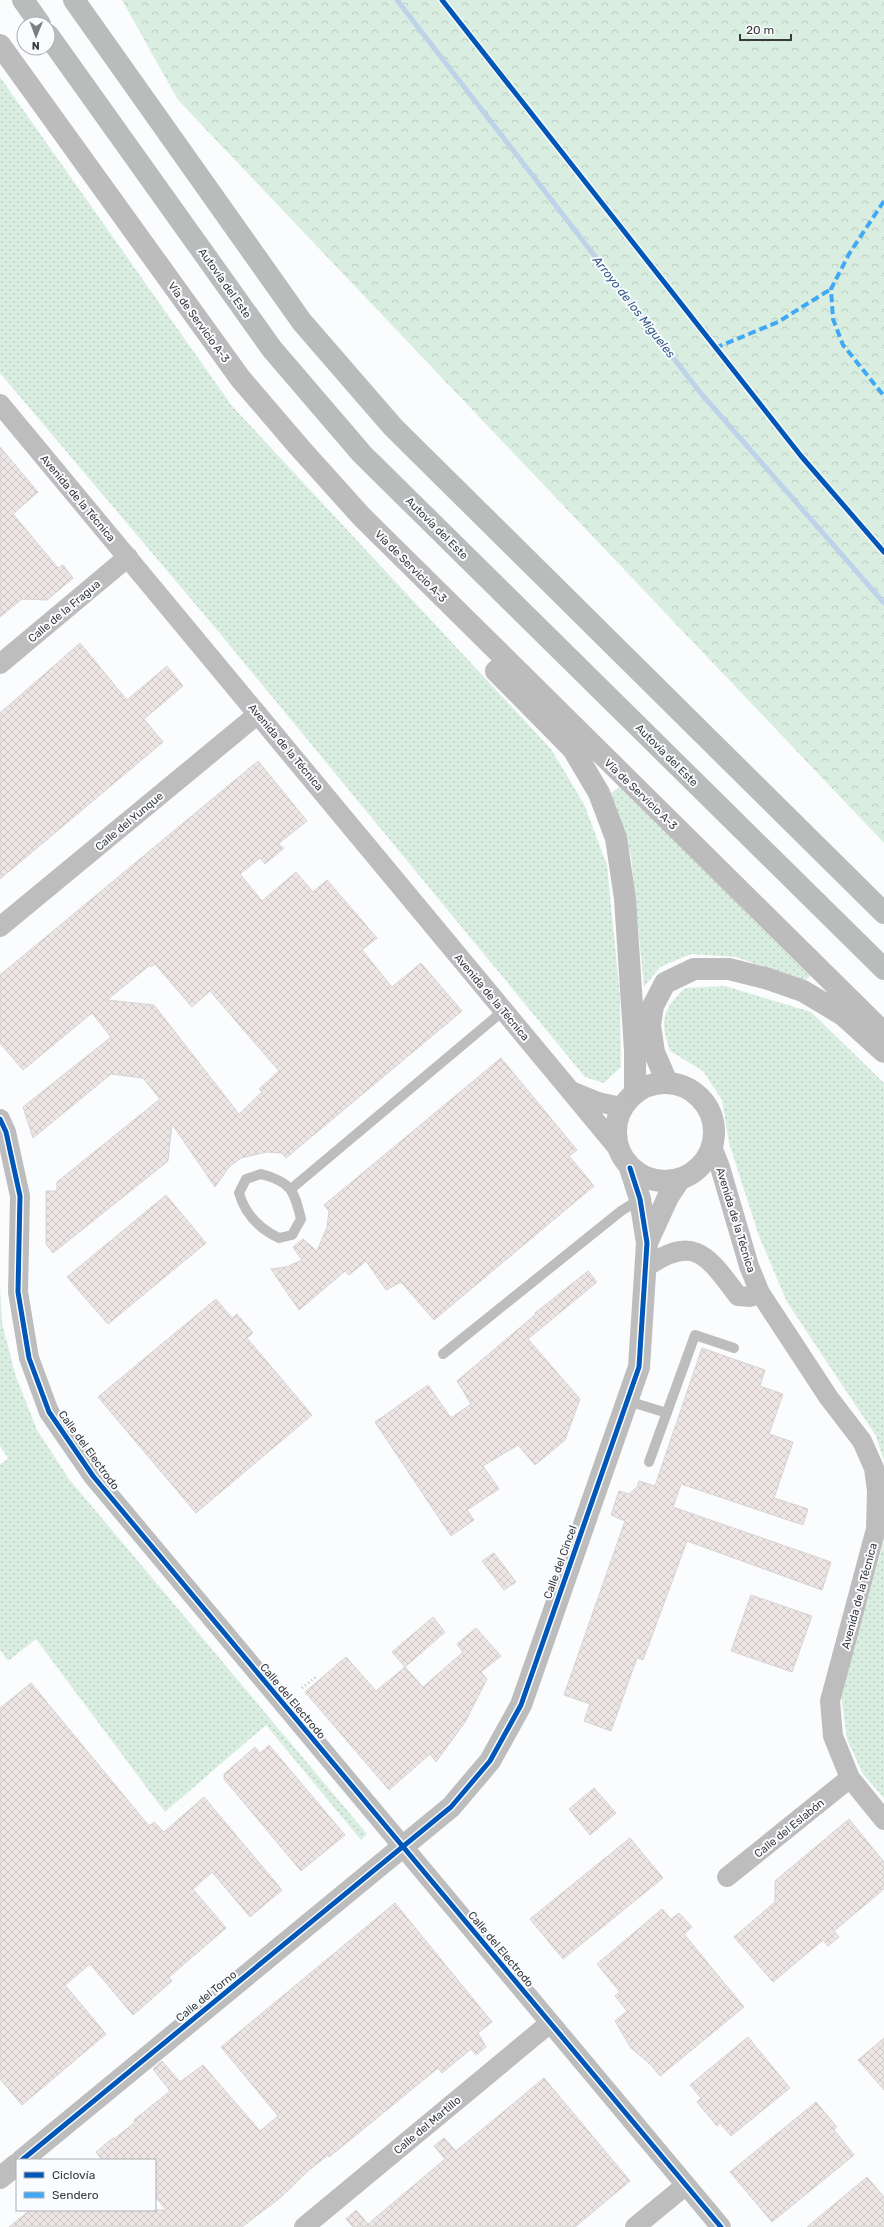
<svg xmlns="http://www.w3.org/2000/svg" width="884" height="2227" font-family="Rubik,sans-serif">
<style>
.grass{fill:url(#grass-dots)}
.forest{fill:url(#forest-crowns)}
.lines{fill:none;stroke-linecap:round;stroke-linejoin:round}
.stream{stroke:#bed2ea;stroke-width:5}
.building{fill:url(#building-cross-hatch);stroke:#d6d4d5;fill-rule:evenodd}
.path{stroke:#b9b8b8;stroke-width:2.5;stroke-dasharray:1 3;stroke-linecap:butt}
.service{stroke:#bebdbd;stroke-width:10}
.minor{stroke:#bebdbd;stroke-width:20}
.tertiary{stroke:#bebdbd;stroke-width:22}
.secondary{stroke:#bdbcbd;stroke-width:22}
.motorway{stroke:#babbbb;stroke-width:22}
.quiet{stroke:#3fa9f5;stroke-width:4;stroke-dasharray:8 4;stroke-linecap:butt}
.cycleway-casing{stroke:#fafcff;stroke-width:8}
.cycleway{stroke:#0057b8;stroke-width:5}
.labels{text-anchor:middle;stroke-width:4;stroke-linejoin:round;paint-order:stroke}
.street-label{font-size:11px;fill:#393a3d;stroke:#fafcff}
.water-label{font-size:12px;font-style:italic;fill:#315986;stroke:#fafcff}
</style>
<defs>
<pattern id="grass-dots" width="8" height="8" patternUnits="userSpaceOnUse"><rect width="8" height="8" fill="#d9eee0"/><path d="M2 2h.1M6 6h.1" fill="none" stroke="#bbcdc1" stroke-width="1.8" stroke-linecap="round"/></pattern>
<pattern id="forest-crowns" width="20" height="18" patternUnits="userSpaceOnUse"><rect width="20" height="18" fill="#d9eee0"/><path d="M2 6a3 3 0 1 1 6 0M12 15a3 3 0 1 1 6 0" fill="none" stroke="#bbcdc1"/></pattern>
<pattern id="building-cross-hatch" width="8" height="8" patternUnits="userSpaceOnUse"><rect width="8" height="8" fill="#eee5e5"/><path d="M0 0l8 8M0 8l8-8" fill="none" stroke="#cdc5c5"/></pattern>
</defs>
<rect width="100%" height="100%" fill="#fbfcfe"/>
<path class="grass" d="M0,77L232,406L551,749L584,804L607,865L620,996L621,1067L604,1083L585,1077L218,631L0,373Z
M619,787L811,975L805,981L736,957L691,954L660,967L644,987L631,856L611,793Z
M725,986L811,1012L884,1083V1461L876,1436L787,1302L759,1236L729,1143L722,1100L703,1071L670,1051C660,1021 661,1011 685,988Z
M0,1284L2,1323L15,1374L37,1430L69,1479L367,1834L361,1840L266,1725L165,1812L36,1639L8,1661L0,1650V1465L8,1458L0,1446Z
M884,1541V1798L863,1774L847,1739L841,1694Z"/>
<path class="forest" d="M122,0H884V843L178,100Z"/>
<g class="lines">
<path class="stream" d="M397,0L699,391L884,603"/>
</g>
<path class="building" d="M0,447L38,492L13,514L58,568L63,565L73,578L47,600L22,599L0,617Z
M80,643L127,700L167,666L183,686L144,719L163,742L0,879V713Z
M258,761L307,821L278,844L284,848L265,864L260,858L240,874L262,901L296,872L313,892L327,880L377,938L362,950L392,987L421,963L462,1011L286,1158L282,1153L267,1152L241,1158L229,1167L215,1187L172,1124L168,1161L53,1253L46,1244V1191H57V1182L160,1099L143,1078L111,1074L33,1138L23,1107L111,1037L92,1013L23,1070L0,1043V975ZM155,964L192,1007L210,991L279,1071L259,1089L262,1092L239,1114L154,1005L107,1000L150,965L151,967Z
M501,1058L577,1150L569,1156L594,1186L434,1320L401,1282L386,1290L366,1261L349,1275L345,1271L299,1310L271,1269L286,1267L302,1260L293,1247L303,1239L317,1251L327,1227L329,1211L324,1205Z
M166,1195L206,1243L108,1324L67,1277Z
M588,1271L597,1282L528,1339L580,1399L565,1440L535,1465L518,1445L483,1466L499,1489L467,1510L474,1520L451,1536L375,1422L428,1385L451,1418L471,1404L457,1381L536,1314L535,1313Z
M216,1299L232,1318L237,1314L253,1333L247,1338L312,1415L196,1513L98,1397Z
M702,1348L765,1370L760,1386L783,1394L769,1434L793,1442L774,1498L808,1509L803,1525L681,1484L673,1507L831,1562L822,1590L687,1541L643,1660L637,1658L611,1731L584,1721L590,1704L564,1695L625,1521L611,1515L619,1491L629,1494L637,1487L639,1481L655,1486Z
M494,1553L516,1582L504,1590L482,1561Z
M751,1595L812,1616L792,1672L731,1651Z
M433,1617L445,1632L405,1667L392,1652Z
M476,1628L501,1656L481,1672L487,1679L465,1722L436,1762L430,1754L389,1790L305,1692L346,1657L376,1691L405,1667L423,1687L463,1652L457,1644Z
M31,1683L149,1826L154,1822L164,1832L204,1797L282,1890L250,1917L212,1872L193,1889L226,1928L169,1977L172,1981L133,2015L90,1964L65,1985L106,2034L22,2105L0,2079V1708Z
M269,1745L345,1835L301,1871L224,1779V1774L255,1747L260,1753Z
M594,1788L616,1813L590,1835L569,1809Z
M849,1819L884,1862V1889L834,1931L839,1937L828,1946L823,1940L773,1982L734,1937L775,1902V1881Z
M630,1838L663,1878L563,1959L530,1919Z
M395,1903L492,2022L478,2033L486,2047L476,2055L471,2049L442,2073L438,2068L339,2149L329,2157L328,2155L308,2171L280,2198L242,2227H9L30,2210H166L155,2196V2160H102L96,2152L113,2138L114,2139L135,2122L134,2120L170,2091L153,2069L162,2061L180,2082L203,2065L260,2131L278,2116L221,2047Z
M662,1909L671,1919L679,1913L692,1927L684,1934L744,2007L660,2076L650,2064L631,2048L625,2038L615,2021L627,2011L615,1996L620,1992L597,1964Z
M748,2037L790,2088L731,2136L720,2123L717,2126L697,2102L701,2098L690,2085Z
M884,2038V2090L858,2060Z
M544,2078L630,2181L575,2227H353L346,2219L356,2210L368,2224L445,2159L434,2146L444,2138L456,2151Z
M816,2102L837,2127L834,2130L854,2155L772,2222L730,2172Z
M867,2177L884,2197V2227H807Z"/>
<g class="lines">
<path class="path" d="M302,1688L316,1677"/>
<path class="service" d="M261,1174C291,1182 294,1190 301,1219L292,1235L279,1238C260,1229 245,1214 239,1193L246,1179Z
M291,1189L503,1011
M443,1354L621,1211L640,1199
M628,1401L667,1413
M649,1462L695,1335L734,1348"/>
<path class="minor" d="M0,404L617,1147
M0,664L128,557
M0,927L258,714
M571,1091L598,1102L621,1107
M0,1119L6,1132L20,1196L18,1292L29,1358L49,1412L93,1476L721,2227
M712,1147L720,1167L749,1266L760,1293L829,1398L862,1441L874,1468L877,1491L876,1529L830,1701L833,1736L850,1778L884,1820
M645,1268C694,1233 707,1255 738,1296L750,1297L760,1293
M727,1877L850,1778
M304,2227L550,2023
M635,2227L686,2185"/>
<path class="tertiary" d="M616 1132a49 49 0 1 1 98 0a49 49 0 1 1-98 0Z
M647,1243L668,1197L680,1179
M22,2160L451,1807L490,1761L521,1705L639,1367L647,1243L640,1199L630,1168
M0,2178L17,2164"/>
<path class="secondary" d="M0,45L240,378L299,447L362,517L884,1033
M496,671L573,749L599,793L616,838L625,899L635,1050V1092
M667,1082L654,1052L650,1025L653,1006L665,983L694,969H729L765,978L803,991L843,1015L884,1052"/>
<path class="motorway" d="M23,0L40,24
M74,0L302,322L393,427L884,913
M48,35L272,349L362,454L884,969"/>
<path class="quiet" d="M884,201L849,254L831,289L833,319L843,345L884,396
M715,348L778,322L831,289"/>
<g class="cycleway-casing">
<path id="cycleway" d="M442,0L801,456L884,552
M0,1119L6,1132L20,1196L18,1292L29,1358L49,1412L93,1476L721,2227
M22,2160L451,1807L490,1761L521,1705L639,1367L647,1243L640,1199L630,1168"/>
</g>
<use href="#cycleway" class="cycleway"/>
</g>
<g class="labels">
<g class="street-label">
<text transform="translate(225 283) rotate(55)" y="4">Autovía del Este</text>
<text transform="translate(199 322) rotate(54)" y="4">Vía de Servicio A-3</text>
<text transform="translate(78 498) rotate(50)" y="4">Avenida de la Técnica</text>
<text transform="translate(437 528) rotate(45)" y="4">Autovía del Este</text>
<text transform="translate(411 566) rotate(45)" y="4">Vía de Servicio A-3</text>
<text transform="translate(64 611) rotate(-40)" y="4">Calle de la Fragua</text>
<text transform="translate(286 747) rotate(50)" y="4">Avenida de la Técnica</text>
<text transform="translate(667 755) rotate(45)" y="4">Autovía del Este</text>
<text transform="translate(641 794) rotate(44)" y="4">Vía de Servicio A-3</text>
<text transform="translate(129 821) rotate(-40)" y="4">Calle del Yunque</text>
<text transform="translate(492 997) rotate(50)" y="4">Avenida de la Técnica</text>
<text transform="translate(736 1220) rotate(73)" y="4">Avenida de la Técnica</text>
<text transform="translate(89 1450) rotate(54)" y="4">Calle del Electrodo</text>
<text transform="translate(560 1562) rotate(-70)" y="4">Calle del Cincel</text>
<text transform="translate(859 1596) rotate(-75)" y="4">Avenida de la Técnica</text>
<text transform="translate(293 1701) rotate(50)" y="4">Calle del Electrodo</text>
<text transform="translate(789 1828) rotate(-39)" y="4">Calle del Eslabón</text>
<text transform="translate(501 1949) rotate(50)" y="4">Calle del Electrodo</text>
<text transform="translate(206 1996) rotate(-39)" y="4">Calle del Torno</text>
<text transform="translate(427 2125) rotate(-40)" y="4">Calle del Martillo</text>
</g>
<g class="water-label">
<text transform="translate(634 307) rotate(52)" y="4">Arroyo de los Migueles</text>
</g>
</g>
<rect x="16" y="2159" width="140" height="52" fill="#fafcff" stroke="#adaeb1"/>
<rect x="24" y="2172" width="20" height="6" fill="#0057b8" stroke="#adaeb1"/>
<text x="52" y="2179" font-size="12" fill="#393a3d">Ciclovía</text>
<rect x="24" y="2192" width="20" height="6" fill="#3fa9f5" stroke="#adaeb1"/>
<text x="52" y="2199" font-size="12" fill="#393a3d">Sendero</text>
<g transform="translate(36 36) rotate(181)"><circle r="19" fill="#fafcff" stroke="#adaeb1"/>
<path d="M0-3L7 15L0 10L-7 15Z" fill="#7d7e81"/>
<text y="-6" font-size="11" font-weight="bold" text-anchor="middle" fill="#393a3d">N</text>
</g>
<path d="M740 34v6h51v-6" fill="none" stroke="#393a3d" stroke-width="2"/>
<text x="746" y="34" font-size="12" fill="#393a3d" stroke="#fafcff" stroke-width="3" paint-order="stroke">20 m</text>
</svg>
